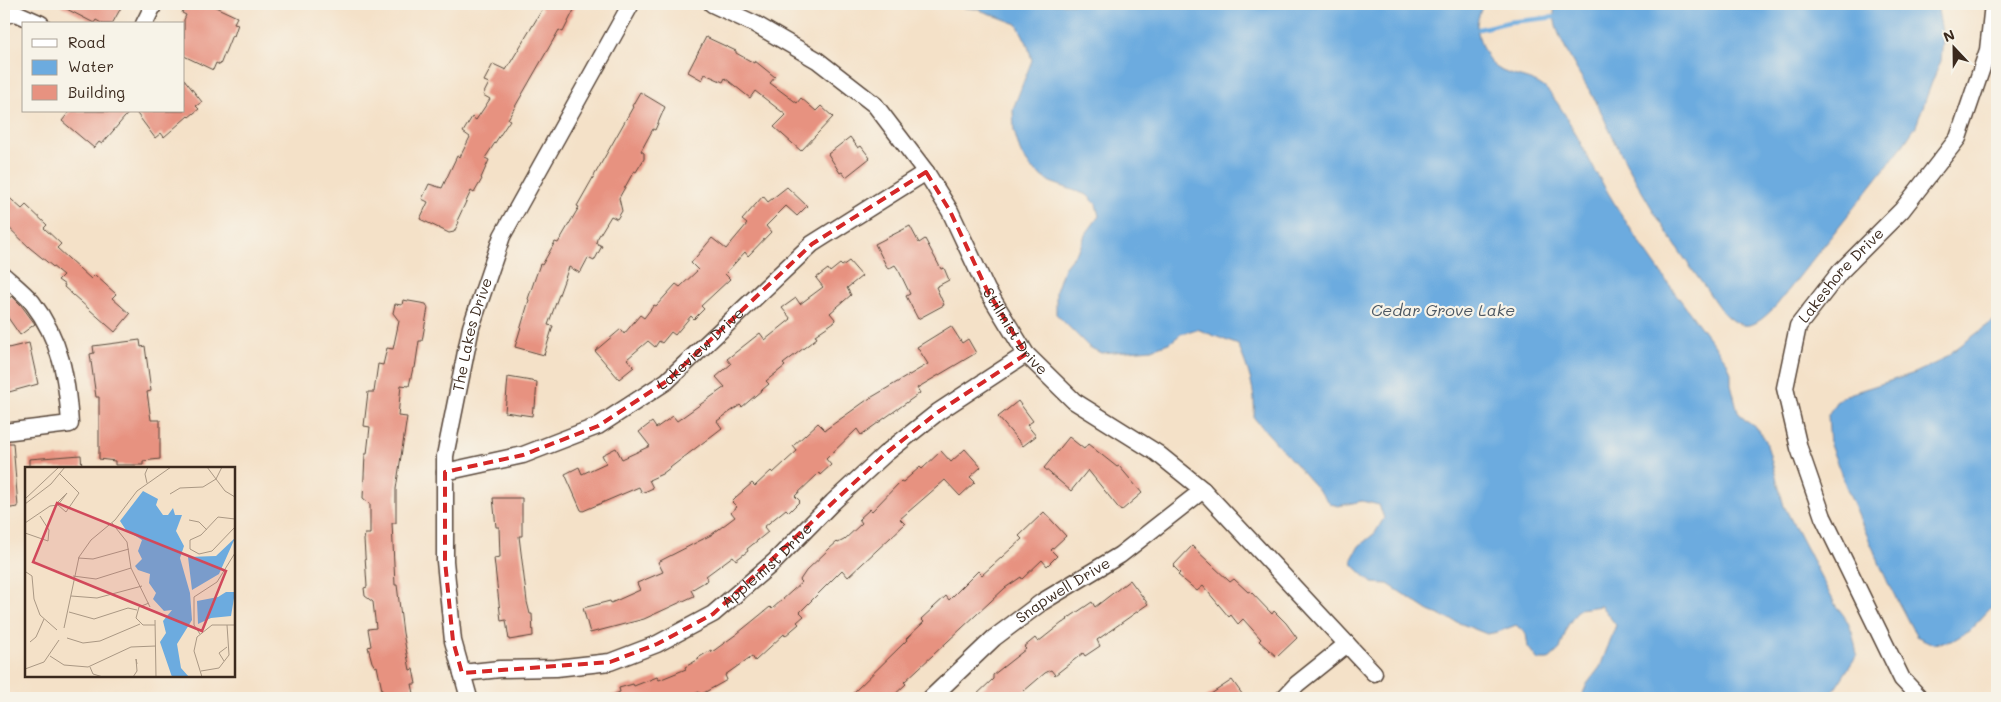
<svg xmlns="http://www.w3.org/2000/svg" width="2001" height="702" font-family="Mali,sans-serif">
<style>
.water{fill:#6cabdf;stroke:#546a7e}
.lines{fill:none;stroke-linecap:round;stroke-linejoin:round}
.stream{stroke:#6cabdf;stroke-width:4.5}
.building{fill:#e79280}
.street-casing{stroke:#574538;stroke-width:19}
.street{stroke:#fff;stroke-width:16}
.marked{fill:none;stroke:#d62828;stroke-width:4;stroke-dasharray:10 6;stroke-linejoin:round}
.labels{text-anchor:middle;stroke-width:4.5;stroke-linejoin:round;paint-order:stroke}
.street-label{font-size:15px;fill:#3b2a1e;stroke:#f7f3e8}
.water-label{font-size:16px;font-style:italic;fill:#4c5762;stroke:#f7f3e8}
.inset-road{fill:none;stroke:#aa9884;stroke-width:1}
.view{fill:#d1495b;fill-opacity:0.15;stroke:#d1495b;stroke-width:2.5}
.inset-edge{fill:none;stroke:#3b2a1e;stroke-width:2.5}
</style>
<rect width="100%" height="100%" fill="#f7f3e8"/>
<filter id="ink" filterUnits="userSpaceOnUse"><feTurbulence type="fractalNoise" baseFrequency=".02" numOctaves="2"/><feDisplacementMap in="SourceGraphic" scale="10" xChannelSelector="R" yChannelSelector="G"/><feConvolveMatrix kernelMatrix="1 2 1 2 8 2 1 2 1" color-interpolation-filters="sRGB"/></filter>
<filter id="wash" filterUnits="userSpaceOnUse"><feTurbulence type="fractalNoise" baseFrequency=".0096" numOctaves="4" result="noise"/><feDisplacementMap in="SourceGraphic" scale="20" xChannelSelector="R" yChannelSelector="G"/><feGaussianBlur stdDeviation="1.12" result="paint"/><feColorMatrix in="noise" values="0 0 0 0 0 0 0 0 0 0 0 0 0 0 0 0 0 1.4 0 .05"/><feComposite in="paint" operator="in"/></filter>
<g filter="url(#wash)">
<rect width="100%" height="100%" fill="#f4e1c8"/>
<path class="water" d="M930,4H1483C1481,10 1477,19 1477,26C1479,42 1486,63 1502,71C1517,78 1538,78 1550,93C1572,121 1583,151 1601,181C1638,245 1683,304 1727,362L1731,373V384L1738,412L1746,421L1759,430L1766,441L1784,506L1836,606C1851,622 1853,634 1857,655L1829,698H1581L1587,684L1600,667L1616,625L1601,606L1579,609L1568,625L1560,649L1548,660H1538L1528,647L1526,634L1516,625L1498,632L1487,634L1429,611L1388,584L1372,583L1353,565L1352,559L1359,546L1375,533L1384,518L1379,505L1362,501L1338,506L1331,504L1254,418C1256,390 1249,371 1238,345L1197,329L1181,334L1171,342L1152,349L1101,353L1089,347L1056,314V291L1064,268L1080,248L1085,235L1099,216L1096,204L1087,195L1050,182L1031,168L1021,154L1014,131L1013,109L1032,60L1027,43L1017,24L977,9Z
M1556,4H1937L1943,38L1941,61L1932,82L1916,126L1904,144L1776,306C1765,316 1753,331 1737,323C1724,318 1714,300 1707,290C1669,239 1635,184 1608,127C1604,118 1600,109 1595,100C1584,80 1545,25 1556,4Z
M1997,318V572L1995,576L1997,584V596L1990,609L1969,631L1952,641L1933,644L1916,636L1888,583L1849,494L1830,445L1828,415L1836,402L1849,394L1915,373L1940,361Z"/>
<g class="lines">
<path class="stream" d="M1479,29L1509,22L1556,17"/>
</g>
<g id="blocks">
<path class="building" d="M57,4H123L112,24H103L96,20L94,23Z
M186,4H209L237,17L234,23L238,24L234,36L232,35L220,65L216,63L213,70L184,56V20L186,15L182,13Z
M539,4H577L563,32L559,30L508,119L510,120L485,158L489,160L481,178L482,179L474,193L471,191L457,221L459,222L454,232L449,233L420,219L428,202L422,199L429,184L442,188L457,156L460,157L470,137L463,132L472,117L476,120L490,99L483,95L489,83L484,81L493,64L506,70L542,10Z
M706,37L736,51V53L754,63L755,61L775,77L770,83L797,103L801,98L816,111L821,106L833,117L801,151L774,127L786,115L755,91L750,98L725,78L723,82L705,74L702,80L688,72Z
M184,79L202,102L196,106L199,109L189,117L188,116L164,137L161,133L155,138L135,111H184Z
M640,92L665,107L655,130L653,129L641,151L644,153V159L636,172L634,171L619,198L622,211L617,219L611,216L597,239L596,243L602,246L594,261L588,258L580,273L569,267L548,325L553,326L544,355L515,347L529,300L528,299L540,264L542,265L555,242L558,243L579,207L577,206L633,107L632,106Z
M70,111H130L102,144L99,142L94,148L62,121Z
M850,137L858,148L861,146L870,158L846,177L842,172L840,173L828,154Z
M787,187L807,206L797,216L786,206L766,226L771,232L748,256L745,252L725,274L730,279L701,306L704,309L694,319L691,316L675,335L671,332L662,343L659,341L655,347L648,341L627,359L634,367L619,379L595,351L621,329L624,334L640,315L644,318L654,305L656,306L676,284L680,287L698,270L691,263L712,238L726,249L747,224L742,220L763,196L768,202Z
M4,193L22,209L26,205L47,225L44,228L61,244L57,248L91,279L95,275L116,294L112,298L130,314L115,332L64,287L65,285L58,280L63,275L30,248L4,223Z
M910,226L919,243L925,239L941,269L944,268L949,280L936,287L944,305L918,319L906,296L910,294L899,271L895,265L888,269L875,244Z
M849,261L862,276L847,288L851,295L830,313L835,319L834,322L815,335L817,338L783,364L785,366L766,381L769,384L742,407L740,405L717,421L722,428L662,474L649,480L653,488L642,493L639,487L583,511L581,510L565,474L579,467L582,474L606,463L602,455L616,448L622,459L650,446L639,432L652,422L656,428L673,416L677,421L725,387L716,377L731,364L727,359L760,333L765,340L791,319L782,308L796,298L800,304L823,287L816,278L828,269L830,272L840,264L842,266Z
M12,296L21,305L35,324L20,335L4,312V302Z
M403,300L426,304L428,308L422,341H419L415,368H413L409,386L401,385L398,416L407,417L396,489V523H392L395,585H397L403,633L410,670L413,669L416,684H412L415,698H386L385,695H383L377,666L375,667L372,662L368,647L371,646L368,629L376,628L373,602L365,596L364,588L367,587L364,540L365,534H370V504L363,498L365,454H367L370,427L364,426L368,392H374L378,364L383,365L387,348L393,349L399,321L393,313L395,304L402,305Z
M951,326L962,343L968,339L976,353L917,388L920,393L861,435L857,429L826,459L831,465L820,475L819,473L795,496L800,501L789,512L786,509L764,527L768,532L747,549L748,551L736,560L733,556L706,576L708,580L691,590L694,596L644,619L590,633L583,608L610,601L611,603L640,590L637,583L663,572L658,562L711,535L735,517L731,512L737,507L732,502L736,498V497L752,483L755,486L771,471L773,473L797,451L793,446L818,423L825,430L867,400L928,364L917,347Z
M140,340L141,347L145,346L151,391L147,392L151,420H160V459L143,461V465H115V461L99,459V397H96L90,354L94,353L93,346Z
M29,343L38,384L9,392V391L4,392V349Z
M508,377L537,382L535,407H533L532,416L505,412Z
M1018,401L1033,421L1027,425L1036,436L1023,446L998,417Z
M1069,437L1084,449L1088,444L1117,467L1119,466L1142,493L1121,511L1088,470L1071,491L1044,468Z
M4,443H13L18,507L4,509Z
M965,449L981,467L970,477L975,482L960,496L945,480L900,519L905,524L848,577L842,570L800,612L804,616L797,622L799,624L785,636L784,634L755,661L752,656L725,675L727,680L700,695L699,692L684,698H605L620,692L619,688L633,684L634,686L657,677L659,680L686,669L685,667L699,659L698,658L711,650L712,652L738,633L770,607L772,609L802,582L800,580L806,571L829,549L837,542L838,543L844,540L862,523L859,519L870,509L872,511L901,481L903,482L920,467L922,469L941,451L951,462Z
M81,455L82,468H29V459Z
M493,498H522V536H519L527,602L530,614H532L533,636L509,640L506,620L501,621L494,558L500,557L499,527H496Z
M1044,512L1066,536L1051,550L1057,556L1047,566L1042,560L1022,579L1021,577L1005,588L904,682L906,684L891,698H848L907,640L906,639L924,622L921,619L946,596L949,600L978,571L982,575L1022,539L1019,536Z
M1192,546L1230,582L1234,579L1248,592L1250,591L1272,614L1274,611L1286,623L1297,638L1277,657L1259,641L1261,639L1243,619L1238,624L1231,615L1229,617L1203,586L1197,591L1178,575L1180,573L1173,566Z
M1130,580L1148,604L1097,640L1100,646L1085,656L1083,653L1055,675L1051,670L1045,673L1024,691L1030,698H973L993,679V675L1026,649L1024,647L1035,638L1038,642L1062,623L1068,620L1067,619L1092,602L1095,607Z
M1232,680L1245,698H1205Z"/>
</g>
</g>
<g filter="url(#ink)">
<use href="#blocks" fill-opacity="0" stroke="#574538" stroke-width="1"/>
<g class="lines">
<g class="street-casing">
<g id="street">
<path id="s1" d="M712,4L755,24L817,60L875,105L926,172L950,211L987,290L1026,354L1074,401L1157,453L1203,490L1374,673"/>
<path d="M4,15L16,13L41,24"/>
<path d="M144,24L154,4"/>
<path d="M4,276C13,284 24,293 32,302C61,340 67,378 70,424L4,432"/>
<path id="s2" d="M445,472L523,455L598,426L667,381L812,244L926,172"/>
<path id="s3" d="M462,673L500,669L556,668L610,662L657,644L713,614L775,561L833,502L885,454L938,412L1026,354"/>
<path id="s4" d="M469,698L453,641L445,561V456L471,327L502,236L631,4"/>
<path id="s5" d="M931,698L994,638L1042,602L1120,555L1203,490"/>
<path d="M1284,698L1297,684L1347,644"/>
<path id="s6" d="M1920,698L1902,679L1823,517L1799,448L1785,388L1798,326L1840,272L1902,210L1958,138L1988,50L1993,4"/>
</g>
</g>
<use href="#street" class="street"/>
</g>
</g>
<path class="marked" d="M926,172L950,211L987,290L1026,354L938,412L885,454L713,614L657,644L610,662L462,673L453,641L445,561V472L523,455L598,426L667,381L812,244Z"/>
<g class="labels">
<g class="street-label">
<text dy="5" stroke="none"><textPath href="#s6" startOffset="471">Lakeshore Drive</textPath></text>
<text dy="5" stroke="none"><textPath href="#s1" startOffset="460">Stillmist Drive</textPath></text>
<text dy="5" stroke="none"><textPath href="#s4" startOffset="369">The Lakes Drive</textPath></text>
<text dy="5" stroke="none"><textPath href="#s2" startOffset="289">Lakeview Drive</textPath></text>
<text dy="5" stroke="none"><textPath href="#s3" startOffset="335">Applemist Drive</textPath></text>
<text dy="5" stroke="none"><textPath href="#s5" startOffset="171">Snapwell Drive</textPath></text>
</g>
<g class="water-label">
<text x="1443" y="316">Cedar Grove Lake</text>
</g>
</g>
<g transform="translate(25 467)">
<rect width="210" height="210" fill="#f4e1c8"/>
<path d="M118,24L133,32L131,38L138,48H143L148,41L150,48H157L151,64L159,79L155,91L165,126L167,153L152,177L156,201L164,210H147L135,175L141,166L138,154L147,143L139,144L128,132L131,126L124,116L125,107L113,103L110,99L117,92L113,84L117,73L101,63L95,54ZM210,71L194,107L167,123L163,90L191,89ZM201,125H210L206,149L186,151L173,157L172,134L193,130Z" fill="#6cabdf"/>
<path class="inset-road" d="M182,0L200,24L210,30M34,6L54,26M122,16L120,7L123,0M145,27L155,21L178,20L191,12L197,0M0,32L34,0M0,37L26,17L40,0M31,37L42,26L33,38M210,52L193,50L176,68L165,73V82L174,87L187,84L210,60M164,53L174,55L182,63M0,56L25,39L33,38L41,45L54,26M87,56L102,75L106,101L125,140M0,66L23,74L24,63L15,49M53,91L68,92L104,82M1,105L7,109L9,132L15,148L32,163M48,109L71,112L106,101M46,129L72,131L117,119M124,136L114,140L111,151L118,158H130M44,145L69,152L103,141L112,143M130,153L131,210M39,161L54,90L66,73L90,53L112,24L146,0M175,167L169,158V130L192,115L210,86M42,171L58,176L75,174L115,157M5,175L11,170L19,152M25,189L39,198L63,200L106,180L131,179M199,194L194,186L202,180M65,200L68,207L78,210M0,202L19,195L34,173M176,204L194,201L204,188L202,158M108,210L112,204L111,192L112,197M177,210L169,184L172,170L187,158H210"/>
<path class="view" d="M32,36L201,104L177,164L8,95Z"/>
<rect width="210" height="210" class="inset-edge"/>
</g>
<rect width="2001" height="702" fill="none" stroke="#f7f3e8" stroke-width="20"/>
<rect x="22" y="22" width="162" height="90" fill="#f7f3e8" stroke="#aca397"/>
<rect x="32" y="39" width="25" height="8" fill="#ffffff" stroke="#aca397"/>
<text x="68" y="48" font-size="15" fill="#3b2a1e">Road</text>
<rect x="32" y="60" width="25" height="15" fill="#6cabdf" stroke="#aca397"/>
<text x="68" y="72" font-size="15" fill="#3b2a1e">Water</text>
<rect x="32" y="85" width="25" height="15" fill="#e79280" stroke="#aca397"/>
<text x="68" y="98" font-size="15" fill="#3b2a1e">Building</text>
<g transform="translate(1954 48) rotate(338)" stroke="#f7f3e8" stroke-width="4" paint-order="stroke">
<path d="M0-4L9 19L0 12L-9 19Z" fill="#3b2a1e"/>
<text y="-8" font-size="14" font-weight="bold" text-anchor="middle" fill="#3b2a1e">N</text>
</g>
</svg>
